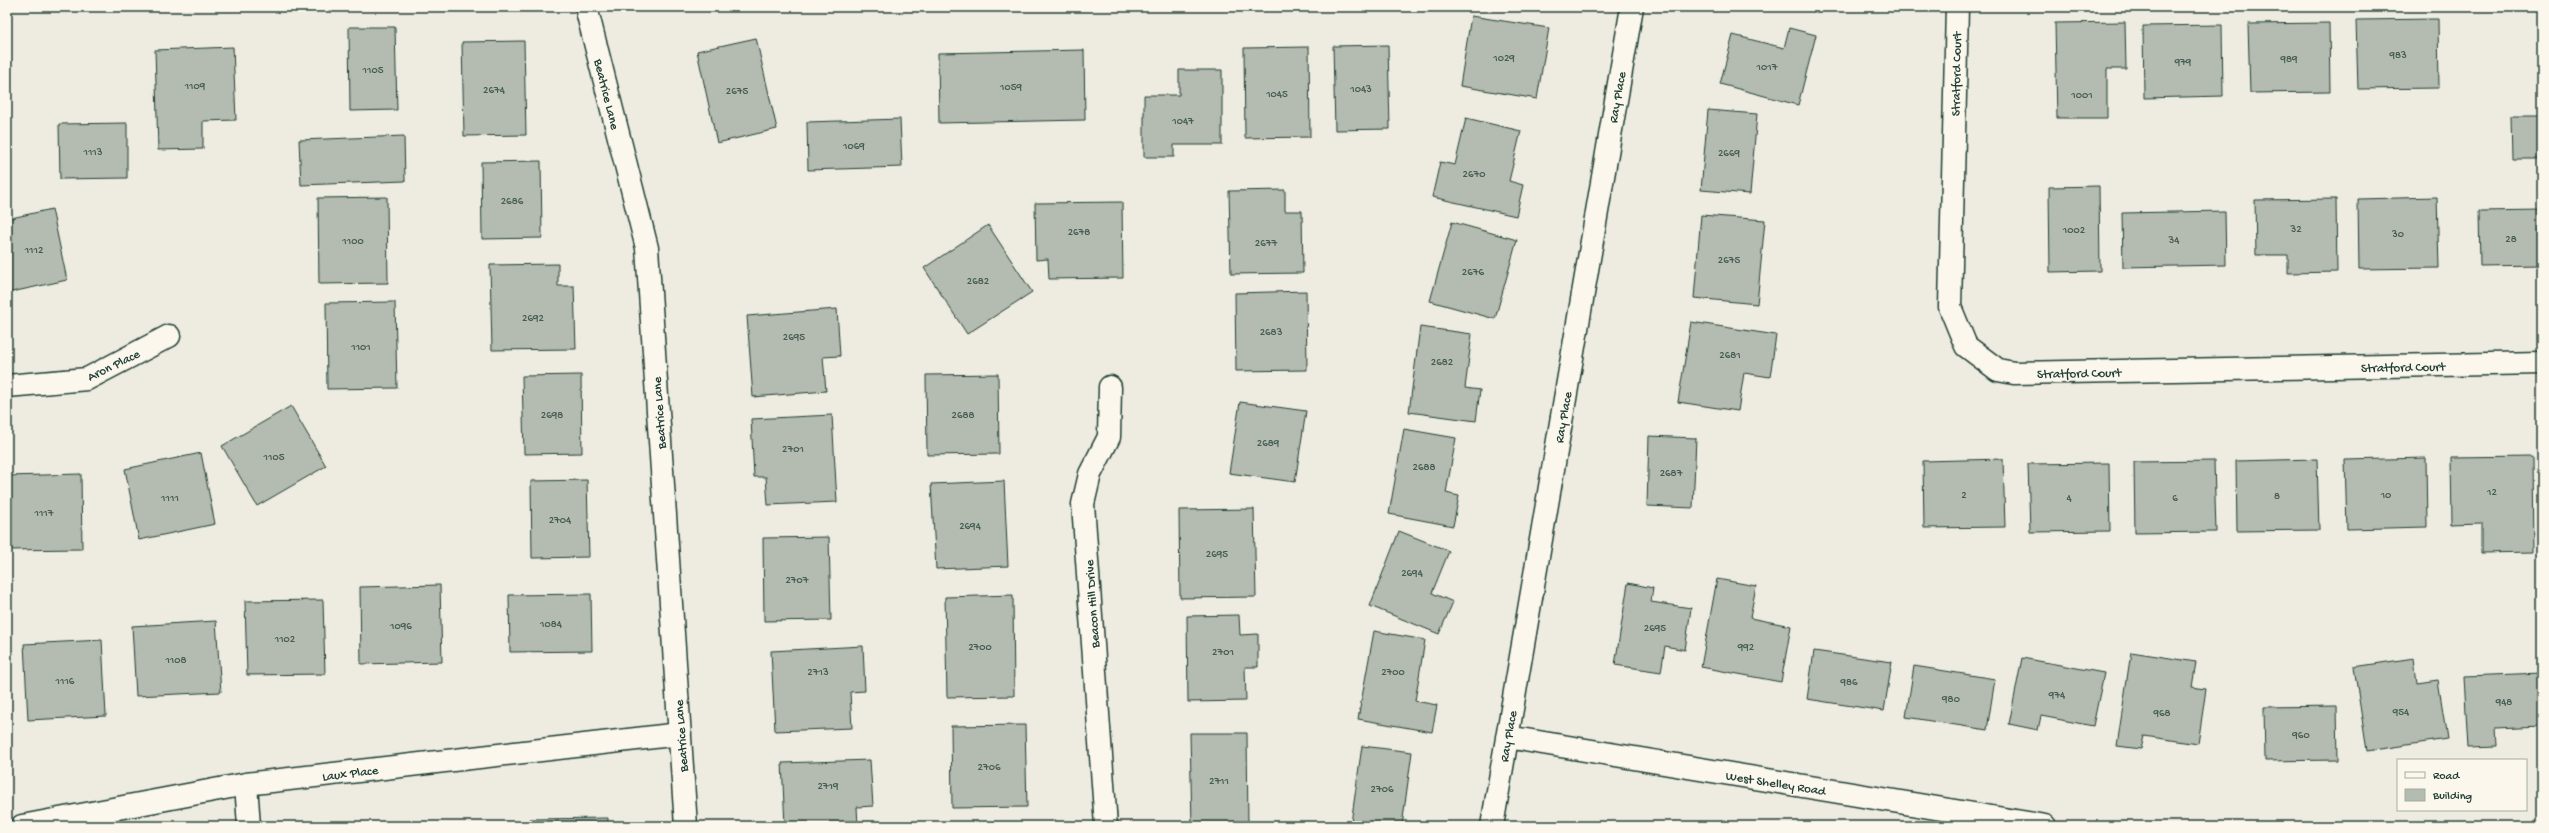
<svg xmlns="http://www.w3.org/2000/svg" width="2549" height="833" font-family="'Gochi Hand',sans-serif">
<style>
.building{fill:#b4bbb0;stroke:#1f3d34}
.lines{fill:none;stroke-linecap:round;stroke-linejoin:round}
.minor-casing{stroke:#1f3d34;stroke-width:25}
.minor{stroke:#fbf7ec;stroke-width:22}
.labels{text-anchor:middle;stroke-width:3;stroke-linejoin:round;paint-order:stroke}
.number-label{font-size:11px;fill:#445c53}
.street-label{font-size:13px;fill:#1f3d34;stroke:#fbf7ec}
</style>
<rect width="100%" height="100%" fill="#eeece1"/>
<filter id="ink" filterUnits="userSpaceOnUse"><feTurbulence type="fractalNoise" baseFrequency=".025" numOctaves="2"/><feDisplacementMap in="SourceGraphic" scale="8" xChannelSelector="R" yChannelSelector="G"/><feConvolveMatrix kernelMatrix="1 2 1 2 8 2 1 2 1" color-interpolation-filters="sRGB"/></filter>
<g filter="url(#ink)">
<path class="building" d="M1471,16L1549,28L1537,99L1460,86Z
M2438,19L2439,88L2358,89L2356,20Z
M2125,22L2126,69H2107V118H2057L2055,23Z
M2329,23L2330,92L2250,93L2248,24Z
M2222,25L2223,96L2144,98L2143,26Z
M349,27H395L397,110L350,111Z
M1789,28L1816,35L1798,105L1720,84L1733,35L1784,48Z
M756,38L777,129L717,143L697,51Z
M524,41L526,135L464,136L462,42Z
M1388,45L1390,129L1335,130L1333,46Z
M233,47L236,120L203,121V149L158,150L155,50Z
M1309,47L1310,137L1245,138L1244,48Z
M1084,50L1085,120L939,123L938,53Z
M1179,70H1222V145H1174V157H1144V95H1179Z
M1708,110L1757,114L1750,194L1701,190Z
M2511,116H2542V159H2512Z
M1466,118L1521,131L1509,181L1523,185L1516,216L1432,197L1440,162L1455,165Z
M900,119L902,167L808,170L807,122Z
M127,123V178L60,179L59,124Z
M404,136L405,181L301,185L299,140Z
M541,161L542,238L482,239L481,162Z
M2099,186L2100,271L2050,272L2049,187Z
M1285,190V211H1302L1303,273L1231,274L1229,191Z
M387,197L388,283L319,284L318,198Z
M2437,197L2439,268L2359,269L2358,199Z
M2336,199L2337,272L2288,273V255H2256L2255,200Z
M1122,202L1123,278L1049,279L1048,259L1036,260L1035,203Z
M52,209L67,280L7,293V219Z
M2542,210V265L2480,266L2479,211Z
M2225,211L2226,265L2123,267L2122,213Z
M1701,215L1765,220L1757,304L1694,298Z
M1452,222L1517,240L1495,319L1430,301Z
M988,225L1032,292L967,334L924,268Z
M558,264V286H574L576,349L492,350L490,265Z
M1306,291L1307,370L1236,371L1235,293Z
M395,302L397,388L327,389L326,303Z
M837,309L840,356L823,357L826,391L753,397L747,316Z
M1691,322L1776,335L1770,377L1744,373L1738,411L1678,402Z
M1420,327L1472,334L1465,388L1480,390L1476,421L1409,412Z
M998,374L999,454L927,455L926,375Z
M581,375L582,453L524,454L522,376Z
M1240,402L1306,411L1295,482L1229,473Z
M291,406L326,466L257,506L222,446Z
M832,415L837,502L768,505L766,477H754L751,419Z
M1404,429L1456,438L1446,493L1459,496L1453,526L1389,514Z
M1649,436L1696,438L1693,508L1647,506Z
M201,453L215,524L139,540L125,469Z
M2532,457L2533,552L2481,553V523L2452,524L2451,458Z
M2426,458L2427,527L2347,529L2345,460Z
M2003,459L2005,527L1924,528L1923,461Z
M2317,459L2319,530L2237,531L2236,461Z
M2214,461L2216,532L2135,533L2134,462Z
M2109,463L2110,531L2030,532L2028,464Z
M81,474L82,549L7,550V476Z
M587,480L589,557L532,558L531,481Z
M1004,481L1008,566L936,569L931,484Z
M1254,509L1256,597L1180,598L1179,510Z
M1399,531L1449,551L1432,593L1453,602L1439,634L1370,606Z
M829,537L831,620L764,621L763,538Z
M1717,579L1756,586L1750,618L1791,626L1781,682L1701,667Z
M1628,583L1653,588L1651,602L1691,608L1685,650L1665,646L1661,672L1615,665Z
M440,585L442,662L361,664L360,587Z
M591,594L592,651L510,652L509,595Z
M1013,595L1014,696L947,697L945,597Z
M323,600L325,674L247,675L245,601Z
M1239,615L1240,635L1258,634V667H1245L1246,701L1188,702L1187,616Z
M216,621L221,692L136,696L132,626Z
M1374,631L1425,640L1415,701L1437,705L1432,732L1358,719Z
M102,640L106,716L28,720L24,644Z
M863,646L865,691L850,692L852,728L775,731L771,651Z
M1814,651L1892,662L1884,711L1807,699Z
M2131,652L2196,662L2192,687L2206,689L2198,744L2144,736L2141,749L2117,746Z
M2022,658L2104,673L2093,726L2041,716L2038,730L2009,724Z
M2414,658L2417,683L2438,680L2447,739L2367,751L2354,667Z
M1914,666L1995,679L1987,730L1906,717Z
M2542,673V726L2496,728L2497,747L2468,748L2464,676Z
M2337,706L2338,760L2265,761L2264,707Z
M1025,725L1027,807L952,808L951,726Z
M1190,733H1247L1248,826H1192Z
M1362,746L1412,752L1402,826L1351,823Z
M870,760L873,806L857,807L858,826H785L782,763Z
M608,818V826H530V819Z"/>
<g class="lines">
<g class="minor-casing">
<path id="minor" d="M586,7L647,248L686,826
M1957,7L1950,307L1966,346L1998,370L2014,373L2542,363
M7,386L87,379L169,336
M1507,737L2045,826
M246,784L249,826
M22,826L246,784L680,734
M1106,826L1083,504L1090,474L1109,437L1110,387
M1492,826L1632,7"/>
</g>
<use href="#minor" class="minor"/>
</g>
</g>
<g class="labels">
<g class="number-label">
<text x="2398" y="58">983</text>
<text x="1504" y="61">1029</text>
<text x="2289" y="62">989</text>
<text x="2183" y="65">979</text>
<text x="1767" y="70">1017</text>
<text x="373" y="73">1105</text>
<text x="195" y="89">1109</text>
<text x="1011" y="90">1059</text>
<text x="1361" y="92">1043</text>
<text x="494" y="93">2674</text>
<text x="737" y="94">2675</text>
<text x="1277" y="97">1045</text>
<text x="2082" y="98">1001</text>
<text x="1183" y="124">1047</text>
<text x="854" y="149">1069</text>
<text x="93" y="155">1113</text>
<text x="1729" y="156">2669</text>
<text x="1474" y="177">2670</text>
<text x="512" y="204">2686</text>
<text x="2296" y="232">32</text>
<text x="2074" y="233">1002</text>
<text x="1079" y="235">2678</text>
<text x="2398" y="237">30</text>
<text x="2511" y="242">28</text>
<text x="2174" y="243">34</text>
<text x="353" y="244">1100</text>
<text x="1266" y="246">2677</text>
<text x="34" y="253">1112</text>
<text x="1729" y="263">2675</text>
<text x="1473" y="275">2676</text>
<text x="978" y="284">2682</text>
<text x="533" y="321">2692</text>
<text x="1271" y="335">2683</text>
<text x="794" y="340">2695</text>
<text x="361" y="350">1101</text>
<text x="1730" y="358">2681</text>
<text x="1442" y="365">2682</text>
<text x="552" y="418">2698</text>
<text x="963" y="418">2688</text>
<text x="1268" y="446">2689</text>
<text x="793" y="452">2701</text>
<text x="274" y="460">1105</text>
<text x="1424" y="470">2688</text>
<text x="1671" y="476">2687</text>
<text x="2492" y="495">12</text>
<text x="1964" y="498">2</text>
<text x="2386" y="498">10</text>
<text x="2277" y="499">8</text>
<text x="170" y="501">1111</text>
<text x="2069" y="501">4</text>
<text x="2175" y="501">6</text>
<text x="44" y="516">1117</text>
<text x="560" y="523">2704</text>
<text x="970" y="529">2694</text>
<text x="1217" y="557">2695</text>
<text x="1412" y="576">2694</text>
<text x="797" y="583">2707</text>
<text x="551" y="627">1084</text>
<text x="401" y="629">1096</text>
<text x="1655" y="631">2695</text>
<text x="285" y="642">1102</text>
<text x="980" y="650">2700</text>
<text x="1746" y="650">992</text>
<text x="1223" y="655">2701</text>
<text x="176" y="663">1108</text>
<text x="818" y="675">2713</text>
<text x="1393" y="675">2700</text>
<text x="65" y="684">1116</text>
<text x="1849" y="685">986</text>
<text x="2057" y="698">974</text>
<text x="1951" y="702">980</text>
<text x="2504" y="705">948</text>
<text x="2401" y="715">954</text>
<text x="2162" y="716">968</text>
<text x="2301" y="738">960</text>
<text x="989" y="770">2706</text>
<text x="1219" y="784">2711</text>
<text x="828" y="789">2719</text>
<text x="1382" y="792">2706</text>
</g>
<g class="street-label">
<text transform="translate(1955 74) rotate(-89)" y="5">Stratford Court</text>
<text transform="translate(608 94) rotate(76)" y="5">Beatrice Lane</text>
<text transform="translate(1616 97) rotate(-80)" y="5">Ray Place</text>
<text transform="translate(113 364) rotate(-26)" y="5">Aron Place</text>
<text transform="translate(2403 366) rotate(-1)" y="5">Stratford Court</text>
<text transform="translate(2079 372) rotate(-1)" y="5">Stratford Court</text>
<text transform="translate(658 413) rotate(-94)" y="5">Beatrice Lane</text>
<text transform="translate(1562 417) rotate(-80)" y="5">Ray Place</text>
<text transform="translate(1091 604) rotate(-94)" y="5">Beacon Hill Drive</text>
<text transform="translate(680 736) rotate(-94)" y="5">Beatrice Lane</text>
<text transform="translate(1507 736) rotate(-80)" y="5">Ray Place</text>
<text transform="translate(350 772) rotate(-7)" y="5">Laux Place</text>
<text transform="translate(1776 782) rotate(9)" y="5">West Shelley Road</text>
</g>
</g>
<rect width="2549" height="833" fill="none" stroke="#fbf7ec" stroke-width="24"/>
<rect x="12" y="12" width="2525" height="809" fill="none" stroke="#1f3d34" stroke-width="1.5" filter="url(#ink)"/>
<rect x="2397" y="759" width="130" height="52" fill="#fbf7ec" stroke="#a3ada2"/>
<rect x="2405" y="772" width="20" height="6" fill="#fbf7ec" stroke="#a3ada2"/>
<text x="2433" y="779" font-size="12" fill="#1f3d34">Road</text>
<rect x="2405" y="789" width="20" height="12" fill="#b4bbb0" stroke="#a3ada2"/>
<text x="2433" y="799" font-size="12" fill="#1f3d34">Building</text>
</svg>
